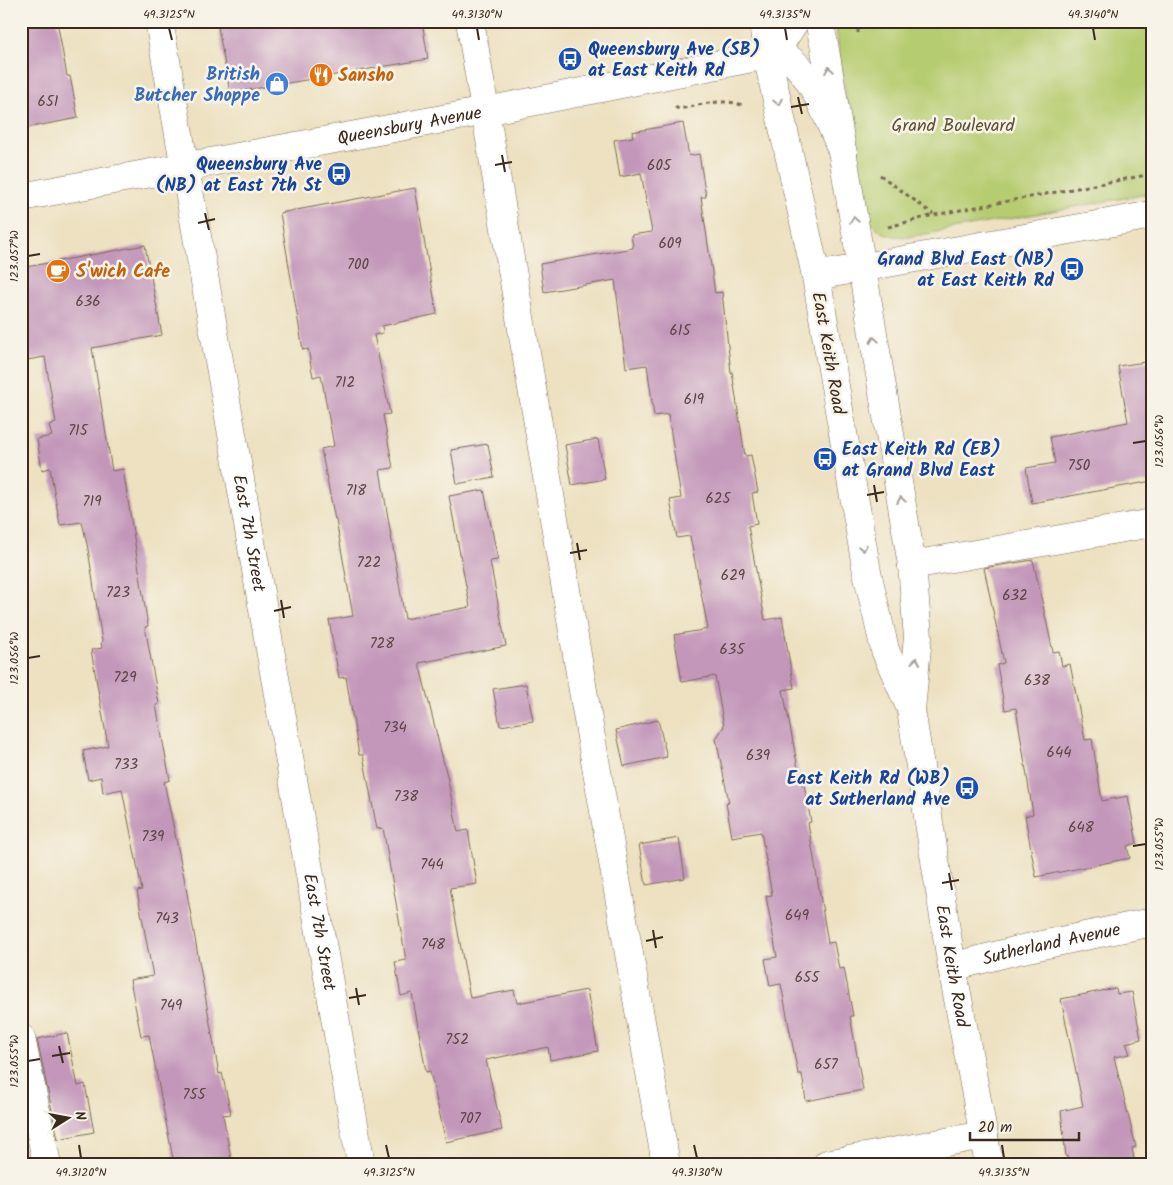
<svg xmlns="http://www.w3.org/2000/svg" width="1173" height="1185" font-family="Kalam,sans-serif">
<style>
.green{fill:#b6cc70;stroke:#787b47}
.building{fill:#c397ba}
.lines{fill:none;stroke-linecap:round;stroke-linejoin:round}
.minor-casing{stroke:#796a57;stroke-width:29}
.major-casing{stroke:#796a57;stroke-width:29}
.path{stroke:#796a57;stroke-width:3;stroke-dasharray:4 4;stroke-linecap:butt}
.minor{stroke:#fff;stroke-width:28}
.major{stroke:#fff;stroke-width:28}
.oneway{stroke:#a79f9a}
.ticks{fill:none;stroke:#3b2a1e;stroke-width:2}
.labels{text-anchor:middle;stroke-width:5;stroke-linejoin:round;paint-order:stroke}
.number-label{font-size:15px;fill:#5d4545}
.transit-label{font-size:18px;font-weight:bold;fill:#164399;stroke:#f7f3e8;text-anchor:end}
.shop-label{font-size:18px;font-weight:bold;fill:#366cbe;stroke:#f7f3e8;text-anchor:end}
.food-label{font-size:18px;font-weight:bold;fill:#c56008;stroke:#f7f3e8;text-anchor:start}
.street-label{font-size:18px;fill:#3b2a1e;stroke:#f7f3e8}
.park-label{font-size:18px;fill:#5a5232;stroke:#f7f3e8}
.neatline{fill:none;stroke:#3b2a1e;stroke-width:2}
.ticks-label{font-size:12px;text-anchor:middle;fill:#3b2a1e}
</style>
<rect width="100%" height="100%" fill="#f7f3e8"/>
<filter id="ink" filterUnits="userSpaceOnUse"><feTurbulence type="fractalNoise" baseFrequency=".02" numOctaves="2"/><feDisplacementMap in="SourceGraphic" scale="10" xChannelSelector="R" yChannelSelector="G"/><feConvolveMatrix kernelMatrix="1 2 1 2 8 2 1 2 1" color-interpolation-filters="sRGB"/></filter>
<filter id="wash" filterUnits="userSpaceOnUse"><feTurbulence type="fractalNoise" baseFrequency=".0096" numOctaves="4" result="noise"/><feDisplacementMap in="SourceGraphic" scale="20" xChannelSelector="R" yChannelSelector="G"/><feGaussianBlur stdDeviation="1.12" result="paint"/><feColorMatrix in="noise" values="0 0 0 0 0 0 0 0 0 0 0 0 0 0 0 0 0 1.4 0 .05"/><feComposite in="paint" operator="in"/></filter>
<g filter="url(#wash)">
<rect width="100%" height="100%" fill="#ede1c1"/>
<path class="green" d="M835,21H1152V193L909,237C884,237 875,231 862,210Z"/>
<g id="blocks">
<path class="building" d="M21,21H57L67,76H70L78,118L21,129Z
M217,21H422L428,59L230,93Z
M683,123L689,156L699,154L706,197H701L715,293L722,292L731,373L732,372L745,456L751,455L758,492L752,493L757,524L748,526L765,620L782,617L794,688L783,690L801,784H804L811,822L808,823L828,943L834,942L839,969L844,968L853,1016H850L863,1090L806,1101L802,1074H798L781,984L770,986L765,959L777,957L766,896L772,895L761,832L732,837L726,803L729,802L716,739L724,726L715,676L682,682L674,635L708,629L690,536L677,538L670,500L681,498L668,414L654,416L647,365L626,368L615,280L544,292L540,264L633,248L631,235L652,232L641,173L620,177L614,140L633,137L632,132Z
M415,188L437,314L382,326L383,333L374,335L390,414L383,415L393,468L380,470L405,619L470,607L449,496L484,490L498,560L490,561L506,646L419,663L447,776L458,832L468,830L477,884L450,888L470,998L514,990L517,1003L587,990L598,1051L550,1060L548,1047L486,1060L502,1130L446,1142L430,1071L426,1072L412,993L401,996L395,962L406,960L383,828L377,829L363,755H359L346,677L339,678L329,620L353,616L336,520H335L321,449L334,446L321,375L313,377L308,349L303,350L280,213Z
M145,245L162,335L92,348L112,471L123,469L148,626L145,627L159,704L156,705L170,780L164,782L185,882L219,1074L222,1073L231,1114L223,1115L232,1164H174L149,1035L141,1036L130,980L153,976L137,891L142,890L122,789L103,793L101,777L88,780L83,751L108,746L91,650L102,648L101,642L102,641L88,549L82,522L60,525L50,468L42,470L37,439L52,436L49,425L56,423L45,357L21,361V268Z
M1152,361V481L1032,503L1026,468L1055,463L1050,437L1128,422L1118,366Z
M598,439L605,479L572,485L565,445Z
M488,444L494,477L457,484L451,450Z
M1033,560L1053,652L1059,651L1062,666L1070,664L1085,740L1092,739L1102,801L1128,796L1137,843L1127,846L1130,858L1036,877L1025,816L1033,814L1016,708L1005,710L997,665L1004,663L984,568Z
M526,684L533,721L500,726L493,689Z
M658,720L667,757L624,766L616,730Z
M679,838L685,878L646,885L639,845Z
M1116,988L1117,994L1132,992L1141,1039L1126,1043L1130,1054L1114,1057L1136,1147L1132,1148L1135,1164H1069L1068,1157H1066L1061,1111L1083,1106L1061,999Z
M67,1033L78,1086L85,1084L94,1132L58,1139L37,1039Z"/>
</g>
</g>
<g filter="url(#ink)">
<use href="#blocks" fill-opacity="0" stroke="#796a57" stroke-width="1"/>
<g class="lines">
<g class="minor-casing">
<g id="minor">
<path id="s1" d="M159,21L361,1164"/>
<path d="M470,21L588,720L666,1164"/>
<path d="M763,21L767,55L816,276"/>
<path d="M819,21L824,44L862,268"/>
<path d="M767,55L782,41L795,21"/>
<path id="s2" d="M21,197L486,111L767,55C772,55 778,55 783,56C810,65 832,128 843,153"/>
<path d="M912,565L1152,523"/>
<path id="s3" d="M952,967L1018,950L1152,922"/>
<path d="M21,1038L47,1164"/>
<path d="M827,1164L984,1135"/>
</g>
</g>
<g class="major-casing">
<g id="major">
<path id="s4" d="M862,268L912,565L918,637L911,710L952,967L989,1164"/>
<path d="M910,707L885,650L867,572L816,276L1152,215"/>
</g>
</g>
<path class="path" d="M858,21V37
M675,107L679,109C701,105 723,97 744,106
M880,175L933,214
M888,227L934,215L1152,174"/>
<use href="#minor" class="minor"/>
<use href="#major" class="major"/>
</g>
<defs><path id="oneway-chevron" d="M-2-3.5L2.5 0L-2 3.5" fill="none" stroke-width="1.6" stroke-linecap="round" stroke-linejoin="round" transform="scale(1.25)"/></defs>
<g class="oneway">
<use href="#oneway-chevron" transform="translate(829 70) rotate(-100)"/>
<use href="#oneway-chevron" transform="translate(778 102) rotate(78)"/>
<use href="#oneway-chevron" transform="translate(854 220) rotate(-99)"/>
<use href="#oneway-chevron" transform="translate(874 340) rotate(-100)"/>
<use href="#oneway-chevron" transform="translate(901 500) rotate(-100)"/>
<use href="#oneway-chevron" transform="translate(863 548) rotate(80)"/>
<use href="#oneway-chevron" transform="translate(916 661) rotate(-85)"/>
</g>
</g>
<path class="ticks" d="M169,28L172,40M477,28L479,40M785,28L787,40M1093,28L1095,40M798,97L802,114M791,107L809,104M502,155L505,172M495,165L512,162M205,213L209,230M198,223L215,219M28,256L40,254M1133,443L1146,441M874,485L877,502M867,495L884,492M577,543L580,560M570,553L587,550M281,600L284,618M274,611L291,607M28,658L40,656M1133,846L1146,844M949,873L952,890M942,883L959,880M653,930L656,948M646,941L663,937M356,988L359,1005M349,998L366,995M59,1046L63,1063M52,1056L70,1053M28,1061L40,1059M79,1145L81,1158M386,1145L389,1158M694,1145L697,1158M1002,1145L1004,1158"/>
<defs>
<g id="bus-disc" transform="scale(1.25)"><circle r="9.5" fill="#1a4fb4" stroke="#f7f3e8"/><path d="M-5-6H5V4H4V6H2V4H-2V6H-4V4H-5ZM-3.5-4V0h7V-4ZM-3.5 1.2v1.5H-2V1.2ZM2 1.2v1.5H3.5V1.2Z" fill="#fff"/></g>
<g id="restaurant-disc" transform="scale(1.25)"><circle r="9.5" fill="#e8710a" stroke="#f7f3e8"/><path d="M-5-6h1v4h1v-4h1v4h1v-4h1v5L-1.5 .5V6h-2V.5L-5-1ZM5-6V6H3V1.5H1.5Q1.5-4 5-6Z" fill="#fff"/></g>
<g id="shop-disc" transform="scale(1.25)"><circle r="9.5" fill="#3f7fe0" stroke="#f7f3e8"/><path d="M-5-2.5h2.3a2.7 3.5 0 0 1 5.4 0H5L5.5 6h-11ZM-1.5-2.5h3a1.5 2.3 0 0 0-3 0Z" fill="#fff"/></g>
<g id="cafe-disc" transform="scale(1.25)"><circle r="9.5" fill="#e8710a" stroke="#f7f3e8"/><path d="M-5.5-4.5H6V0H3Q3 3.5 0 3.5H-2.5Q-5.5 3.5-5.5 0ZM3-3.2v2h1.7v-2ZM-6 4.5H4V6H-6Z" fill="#fff"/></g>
</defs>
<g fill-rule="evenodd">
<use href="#bus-disc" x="570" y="59"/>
<use href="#restaurant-disc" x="321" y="75"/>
<use href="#shop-disc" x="277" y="84"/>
<use href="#bus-disc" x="339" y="174"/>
<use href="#bus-disc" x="1072" y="269"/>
<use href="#cafe-disc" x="58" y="271"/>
<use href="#bus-disc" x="825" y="459"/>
<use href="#bus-disc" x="967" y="788"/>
</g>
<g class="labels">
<g class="number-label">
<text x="48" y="106">651</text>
<text x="659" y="170">605</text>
<text x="670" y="248">609</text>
<text x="358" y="269">700</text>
<text x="88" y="306">636</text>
<text x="680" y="335">615</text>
<text x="345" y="387">712</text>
<text x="694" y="404">619</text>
<text x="78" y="435">715</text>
<text x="1079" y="470">750</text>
<text x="356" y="495">718</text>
<text x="718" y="503">625</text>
<text x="92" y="506">719</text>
<text x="369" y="567">722</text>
<text x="733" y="580">629</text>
<text x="118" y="597">723</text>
<text x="1015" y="600">632</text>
<text x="382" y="648">728</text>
<text x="732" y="654">635</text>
<text x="125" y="682">729</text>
<text x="1037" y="685">638</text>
<text x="395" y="732">734</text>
<text x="1059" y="757">644</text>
<text x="758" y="760">639</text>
<text x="126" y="769">733</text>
<text x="406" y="801">738</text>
<text x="1081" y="832">648</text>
<text x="153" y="841">739</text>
<text x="432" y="869">744</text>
<text x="797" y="920">649</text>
<text x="167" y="923">743</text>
<text x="433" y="949">748</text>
<text x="807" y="982">655</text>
<text x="171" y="1010">749</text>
<text x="457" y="1044">752</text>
<text x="826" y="1069">657</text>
<text x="194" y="1099">755</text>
<text x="470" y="1123">707</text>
</g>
<g class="transit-label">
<text x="588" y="55" text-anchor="start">Queensbury Ave (SB)<tspan x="588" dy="21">at East Keith Rd</tspan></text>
<text x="322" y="170">Queensbury Ave<tspan x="322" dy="21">(NB) at East 7th St</tspan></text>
<text x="1054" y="265">Grand Blvd East (NB)<tspan x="1054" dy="21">at East Keith Rd</tspan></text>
<text x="842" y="455" text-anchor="start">East Keith Rd (EB)<tspan x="842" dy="21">at Grand Blvd East</tspan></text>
<text x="950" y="784">East Keith Rd (WB)<tspan x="950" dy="21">at Sutherland Ave</tspan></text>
</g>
<g class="shop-label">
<text x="260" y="80">British<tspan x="260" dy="21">Butcher Shoppe</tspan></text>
</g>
<g class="food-label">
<text x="338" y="81">Sansho</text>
<text x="76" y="277">S'wich Cafe</text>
</g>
<g class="street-label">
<text dy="6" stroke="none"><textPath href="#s2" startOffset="395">Queensbury Avenue</textPath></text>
<text transform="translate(829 353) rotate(80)" y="6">East Keith Road</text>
<text dy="6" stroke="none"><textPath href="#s1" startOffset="520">East 7th Street</textPath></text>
<text dy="6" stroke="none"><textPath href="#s1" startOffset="925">East 7th Street</textPath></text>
<text dy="6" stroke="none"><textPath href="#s3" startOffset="102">Sutherland Avenue</textPath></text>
<text dy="6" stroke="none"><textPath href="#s4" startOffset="706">East Keith Road</textPath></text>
</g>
<g class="park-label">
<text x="953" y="131">Grand Boulevard</text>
</g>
</g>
<rect width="1173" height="1185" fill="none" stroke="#f7f3e8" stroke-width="55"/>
<g transform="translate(68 1118) rotate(79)" stroke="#f7f3e8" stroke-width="4" paint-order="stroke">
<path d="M0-4L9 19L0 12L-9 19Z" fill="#3b2a1e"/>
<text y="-8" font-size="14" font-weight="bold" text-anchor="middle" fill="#3b2a1e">N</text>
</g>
<path d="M970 1132v8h109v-8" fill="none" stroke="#3b2a1e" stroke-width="2.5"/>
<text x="978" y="1132" font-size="15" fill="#3b2a1e" stroke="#f7f3e8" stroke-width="4" paint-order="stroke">20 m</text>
<rect x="28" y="28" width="1118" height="1130" class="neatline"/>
<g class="ticks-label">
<text x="169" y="18">49.3125°N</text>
<text x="477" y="18">49.3130°N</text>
<text x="785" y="18">49.3135°N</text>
<text x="1093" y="18">49.3140°N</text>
<text transform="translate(14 256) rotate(-90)" y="4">123.057°W</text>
<text transform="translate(1159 441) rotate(-90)" y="4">123.056°W</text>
<text transform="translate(14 658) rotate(-90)" y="4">123.056°W</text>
<text transform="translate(1159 844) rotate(-90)" y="4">123.055°W</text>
<text transform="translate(14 1061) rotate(-90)" y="4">123.055°W</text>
<text x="81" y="1176">49.3120°N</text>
<text x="389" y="1176">49.3125°N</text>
<text x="697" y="1176">49.3130°N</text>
<text x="1004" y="1176">49.3135°N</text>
</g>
</svg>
